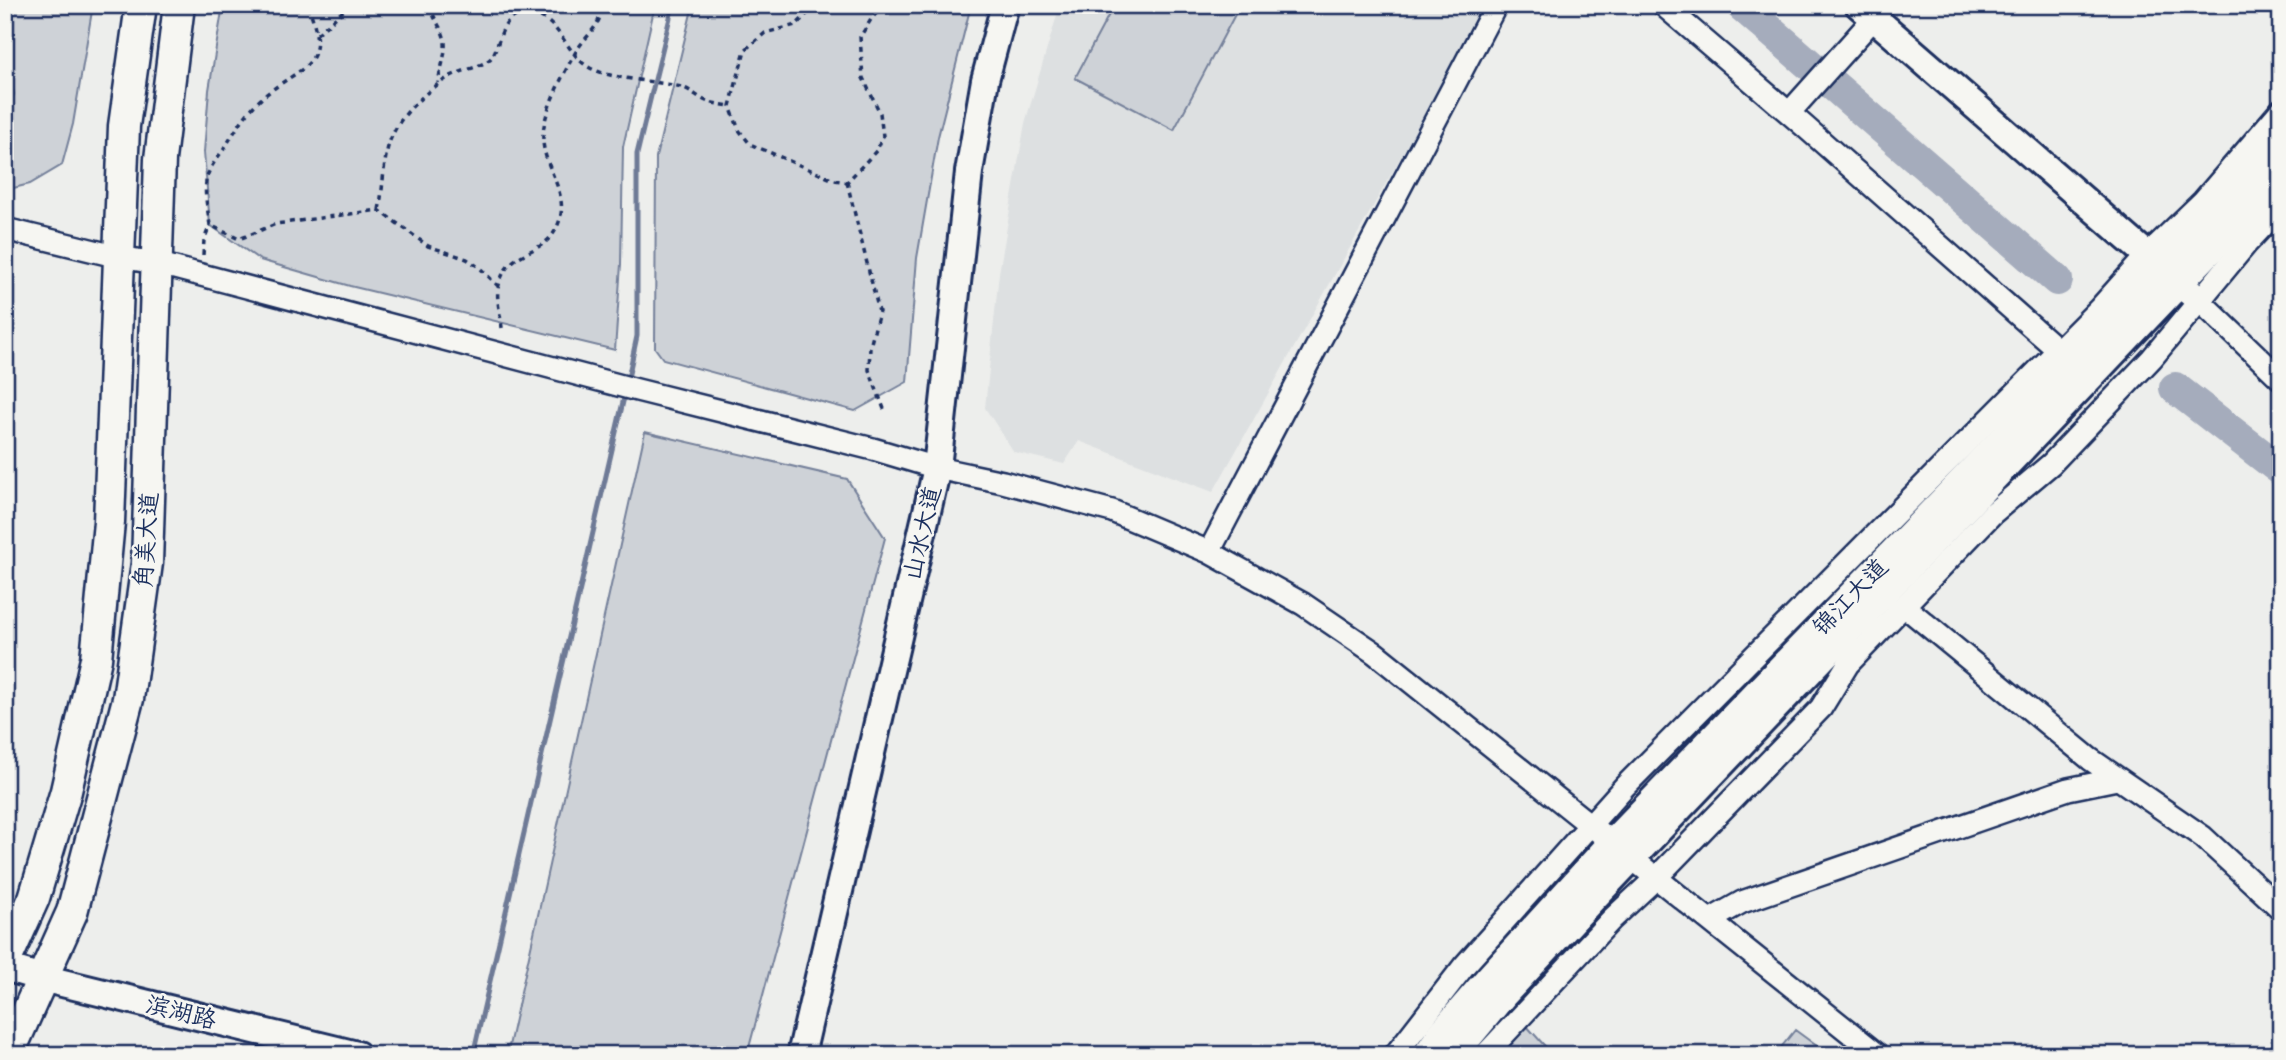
<svg xmlns="http://www.w3.org/2000/svg" width="2286" height="1060" font-family="'Architects Daughter','LXGW WenKai TC',sans-serif">
<style>
.built{fill:#dde0e1}
.green{fill:#ced2d7;stroke:#74809a;stroke-width:2}
.lines{fill:none;stroke-linecap:round;stroke-linejoin:round}
.stream{stroke:#6e7a96;stroke-width:5}
.river{stroke:#a5acbc;stroke-width:32}
.minor-casing{stroke:#1b2f5e;stroke-width:26}
.tertiary-casing{stroke:#1b2f5e;stroke-width:32}
.secondary-casing{stroke:#1b2f5e;stroke-width:35}
.path{stroke:#1b2f5e;stroke-width:3.5;stroke-dasharray:5 5;stroke-linecap:butt}
.minor{stroke:#f6f6f2;stroke-width:21}
.tertiary{stroke:#f6f6f2;stroke-width:26}
.secondary{stroke:#f6f6f2;stroke-width:30}
.labels{text-anchor:middle;stroke-width:5;stroke-linejoin:round;paint-order:stroke}
.street-label{font-size:24px;fill:#1b2f5e;stroke:#f6f6f2}
</style>
<rect width="100%" height="100%" fill="#edeeec"/>
<filter id="ink" filterUnits="userSpaceOnUse"><feTurbulence type="fractalNoise" baseFrequency=".0143" numOctaves="2"/><feDisplacementMap in="SourceGraphic" scale="14" xChannelSelector="R" yChannelSelector="G"/><feConvolveMatrix kernelMatrix="1 2 1 2 8 2 1 2 1" color-interpolation-filters="sRGB"/></filter>
<g filter="url(#ink)">
<path class="built" d="M1060,5H1486L1213,492L1079,441L1064,464L1014,452L985,408L999,273L1025,123Z"/>
<path class="green" d="M5,5H93L73,124L62,165L30,184L5,190V124L14,94L5,54Z
M223,5H655L623,147L621,264L615,350L350,286L260,260L210,225L204,152L209,90Z
M693,5H971L938,137L917,258L907,382L855,411L663,359L655,348L656,157Z
M1114,5H1240L1174,130L1075,78Z
M645,432L847,479L885,538L747,1055H507Z
M1525,1024L1553,1055H1502Z
M1795,1030L1829,1055H1775Z"/>
<g class="lines">
<path class="stream" d="M627,383L637,336V154L673,5
M473,1055L625,393"/>
<path class="river" d="M1741,5L2057,280
M2175,388L2281,470"/>
<g class="minor-casing">
<path id="minor" d="M1663,5L1803,125L2058,350
M1789,113L1874,18
M5,229L119,257L156,263L637,390L873,449L937,468L1003,482L1112,511L1209,552L1303,604L1375,653L1878,1055
M2201,302L2281,379
M1209,552L1496,5
M1904,606L2090,759L2203,837L2281,909
M1710,920L1742,902L2068,789L2117,779
M1395,1055L1464,966L1625,786L2099,309L2148,254L2203,201L2281,110
M1485,1055L1612,919L1657,877L1821,708L1848,664L1993,513L2051,464L2152,358L2247,243L2281,207"/>
</g>
<g class="tertiary-casing">
<path id="tertiary" d="M1859,5L2201,302
M5,967L42,978L357,1055
M801,1055L937,468L969,172L985,80L1005,5
M1426,1055L1441,1033L1490,976L1612,842L2114,323L2163,267L2281,144
M1454,1055L1504,995L1592,900L2281,177"/>
</g>
<g class="secondary-casing">
<path id="secondary" d="M5,962L34,898L66,791L96,659L109,522L124,126L141,5
M8,1055L72,912L128,699L147,563L160,159L179,5"/>
</g>
<path class="path" d="M308,5C332,69 302,64 263,97C246,112 235,131 224,149C218,157 206,172 206,182C204,195 208,211 210,225L239,239L276,224L379,210L428,246L467,259L480,268L498,286
M431,5C432,18 441,26 444,37C448,51 440,69 438,83
M816,5L796,25L765,33L745,50L730,106L739,130L750,144L834,180L847,182L877,150L883,136L880,113L863,78L860,37L872,18L884,5
M524,15L525,5
M317,34L350,5
M847,182L879,312L870,347L869,370L884,409
M379,210C383,190 383,170 387,151C393,121 421,95 446,79C459,70 478,69 490,59C502,47 497,13 529,14C558,16 566,53 587,66C608,80 655,80 681,87C692,90 699,99 709,102C716,104 724,105 730,106
M203,255L204,240L210,225
M502,328C501,316 495,297 499,285C509,246 543,258 557,227C573,193 541,168 543,135C544,110 562,77 574,55C584,36 600,29 603,5"/>
<use href="#minor" class="minor"/>
<use href="#tertiary" class="tertiary"/>
<use href="#secondary" class="secondary"/>
</g>
</g>
<g class="labels">
<g class="street-label">
<text transform="translate(922 533) rotate(-77)" y="8">山水大道</text>
<text transform="translate(146 540) rotate(-86)" y="8">角美大道</text>
<text transform="translate(1850 597) rotate(-46)" y="8">锦江大道</text>
<text transform="translate(181 1012) rotate(14)" y="8">滨湖路</text>
</g>
</g>
<rect width="2286" height="1060" fill="none" stroke="#f6f6f2" stroke-width="28"/>
<rect x="14" y="14" width="2258" height="1032" fill="none" stroke="#1b2f5e" stroke-width="2.5" filter="url(#ink)"/>
</svg>
